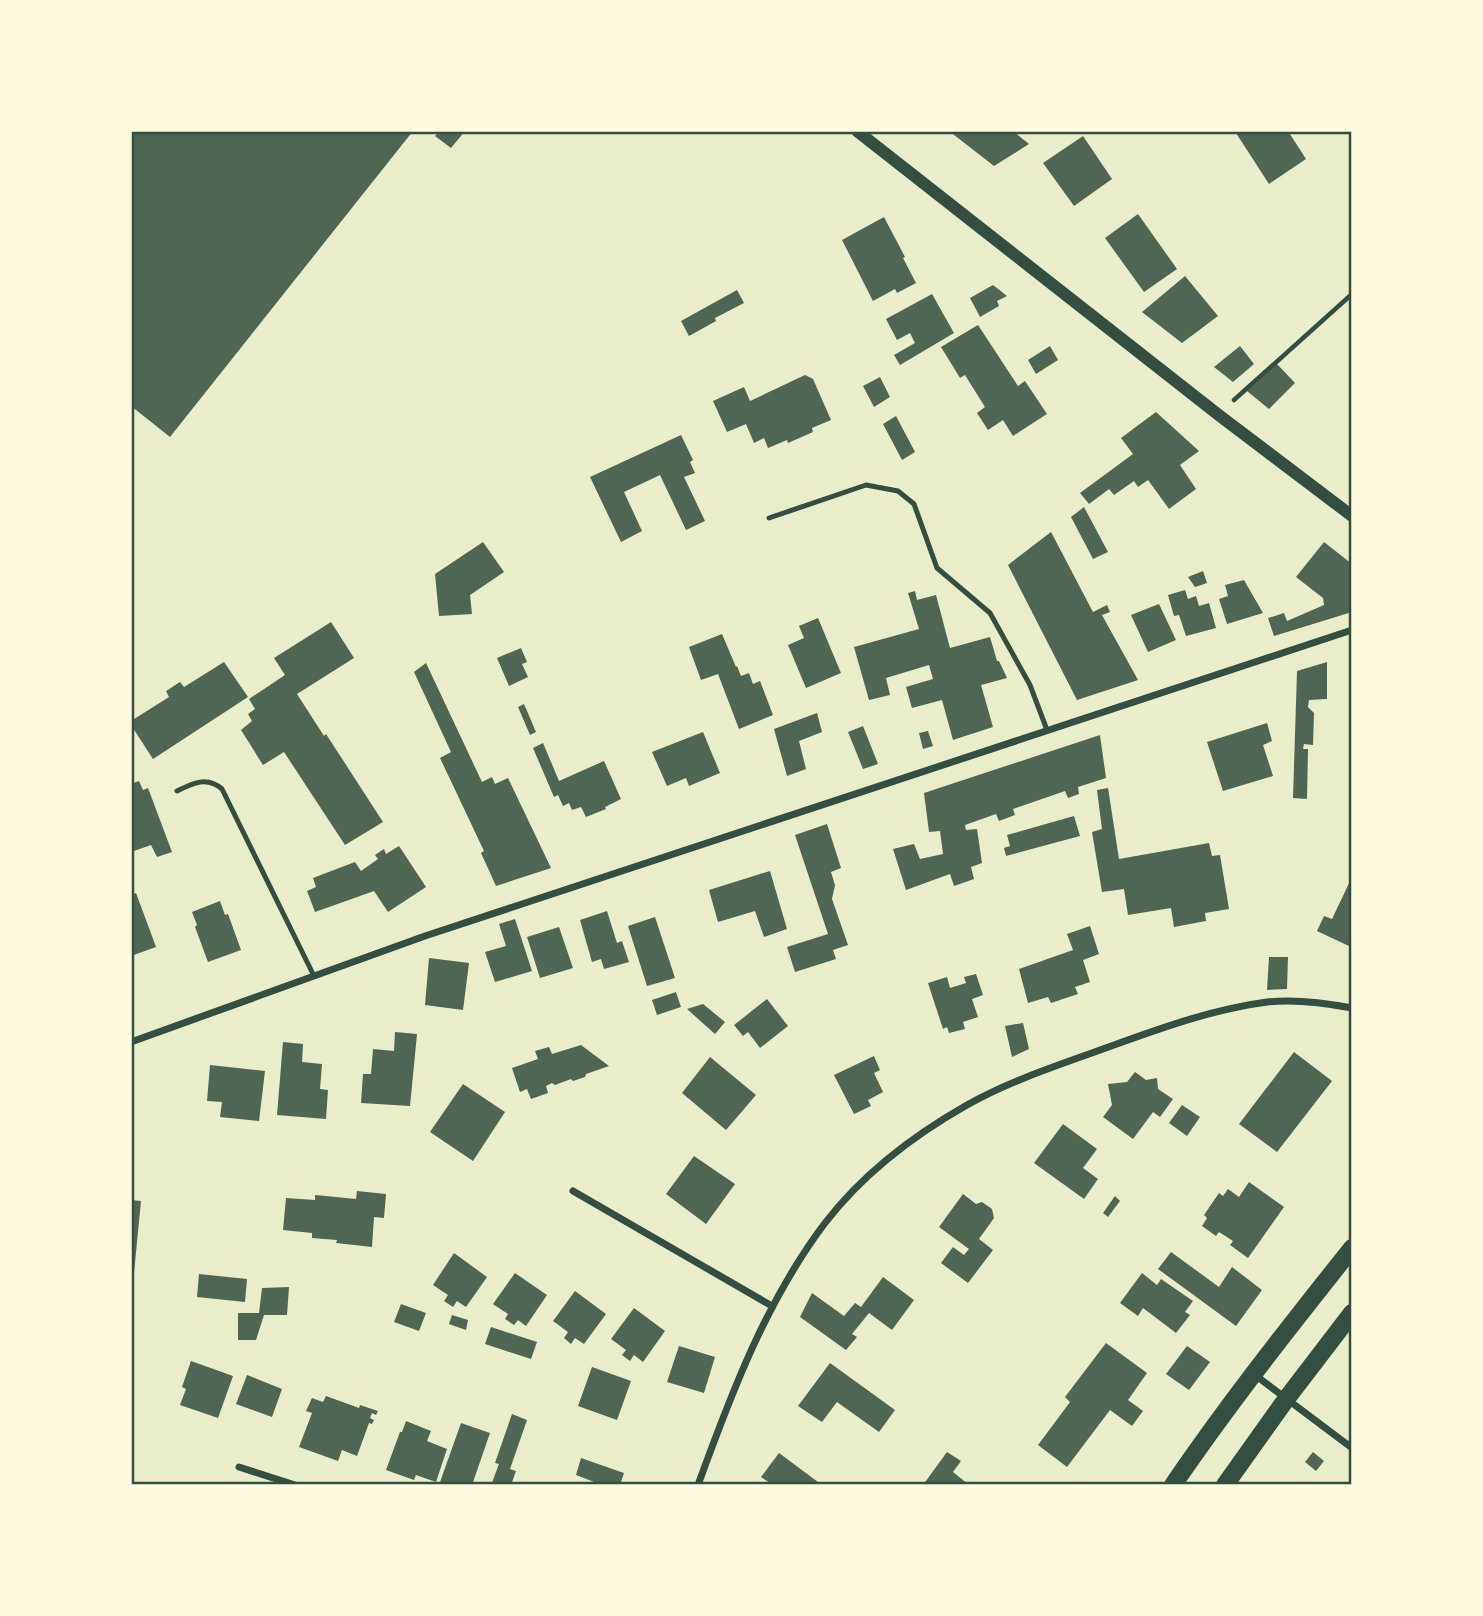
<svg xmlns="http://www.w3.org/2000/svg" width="1483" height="1616" font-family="Poppins,sans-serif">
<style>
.building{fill:#4f6655}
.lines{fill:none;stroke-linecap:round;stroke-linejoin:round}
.path{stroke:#344e41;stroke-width:4.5}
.service{stroke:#344e41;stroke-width:5}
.minor{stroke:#344e41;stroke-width:7}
.tertiary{stroke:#344e41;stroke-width:12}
.primary{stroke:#344e41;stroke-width:18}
.neatline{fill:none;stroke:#344e41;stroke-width:2.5}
</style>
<rect width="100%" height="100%" fill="#e9edc9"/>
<path class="building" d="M131,131H413L170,437L131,406Z
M439,131H465L451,148L435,136Z
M949,131H1013L1029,144L994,166Z
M1239,131H1288L1306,159L1269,184L1236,133Z
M1083,136L1112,179L1074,206L1043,163Z
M1138,214L1177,269L1144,292L1105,238Z
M884,217L905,257L903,258L916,283L897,293L895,289L873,301L842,240Z
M1185,276L1218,316L1182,343L1142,312Z
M993,285L1007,296L997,301L999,306L980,317L970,298Z
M737,290L744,303L715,318L716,321L689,336L681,321Z
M932,294L954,333L900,365L894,355L915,343L910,333L897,340L886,319Z
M978,325L1018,386L1025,381L1047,414L1013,436L1003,420L988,430L977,413L985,407L965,375L960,378L941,347Z
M1050,346L1058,360L1036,374L1028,360Z
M1240,346L1254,364L1233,382L1214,367Z
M1277,364L1295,383L1269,409L1247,391Z
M805,375L813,379L831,420L812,428L813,432L788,443L787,440L768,448L764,438L754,443L746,424L727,432L713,401L744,387L750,401Z
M880,377L890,397L874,407L863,386Z
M1156,412L1199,451L1180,465L1196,489L1169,509L1148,480L1138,487L1134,481L1114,495L1109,489L1089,504L1080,493L1133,454L1121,438Z
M896,416L915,452L902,460L883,424Z
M681,435L693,460L690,462L695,473L684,477L705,521L686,530L660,475L624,492L642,531L621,542L590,477Z
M1084,507L1108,552L1093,559L1071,517Z
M1051,532L1093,612L1107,605L1110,612L1102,615L1138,680L1077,700L1008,565Z
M483,542L504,572L470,595L472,614L439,616L435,574Z
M1324,542L1352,564V612L1274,636L1268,618L1284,613L1287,621L1324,605L1323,598L1296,577Z
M1203,571L1207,583L1195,587L1188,577Z
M1244,580L1263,613L1227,624L1219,599L1228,596L1225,585Z
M1185,590L1188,599L1196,596L1199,606L1209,603L1216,628L1186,636L1179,615L1174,616L1168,595Z
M915,591L917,600L936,595L950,648L990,637L997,661H999L1007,678L981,685L993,727L953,740L942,700L912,708L906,687L933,679L929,665L886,678L890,695L869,700L854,647L919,629L908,593Z
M1159,604L1176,640L1148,652L1131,615Z
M818,618L841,673L806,688L788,645L804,638L799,626Z
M331,622L354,658L297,694L324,736L326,734L383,822L345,845L284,752L263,765L241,730L252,721L248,714L255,709L249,699L285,675L274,658Z
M722,634L736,667L737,666L741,676L749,673L753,684L760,681L773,715L739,729L718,674L701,680L689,647Z
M521,648L527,662L522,664L528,677L509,686L497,658Z
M224,662L248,697L153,759L131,725V721L169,697L166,691L180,682L184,687Z
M1327,662V699L1309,700L1308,707L1314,713L1313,745L1304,744L1303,749H1308L1307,799L1293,798L1297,671Z
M426,663L482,782L492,777L495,784L508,778L551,868L496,886L481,853L484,851L440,758L451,752L414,672Z
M524,704L536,732L530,735L518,707Z
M817,713L822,732L799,741L806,769L787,776L774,729Z
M1267,723L1272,741L1263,745L1273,776L1223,791L1207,742Z
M863,726L878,764L863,769L848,732Z
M928,731L933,746L923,749L919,733Z
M703,732L720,773L689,786L686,778L667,786L652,752Z
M1100,735L1106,778L1078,787L1079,794L1068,798L1065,791L1013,809L1015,815L999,821L996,814L965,825L966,830L977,829L982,863L971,867L974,879L954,886L950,874L906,890L893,849L914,844L920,859L943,854L940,831L929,832L924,793Z
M543,743L559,781L604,761L621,799L605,807L606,809L586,817L581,807L572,810L569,803L563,806L558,795L554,797L533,748Z
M139,781L143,790L148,788L172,852L157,857L151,845L131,852V784Z
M1108,788L1119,859L1209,843L1212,856L1220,855L1229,909L1205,913L1206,921L1174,927L1171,908L1128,915L1124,889L1102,892L1092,832L1102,829L1097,790Z
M1074,816L1080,836L1006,856L1004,848L1010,846L1007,835Z
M827,824L841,868L831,872L835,885L832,899L848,945L833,950L836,959L795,972L787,947L828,934L795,835Z
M399,846L426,887L388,912L374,891L315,912L307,891L316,887L313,878L355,862L361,871L378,859L375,855L384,849L386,854Z
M770,871L787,929L764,937L755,911L718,922L709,890Z
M1352,877V945L1351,947L1317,931L1324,916L1332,919Z
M136,893L156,947L131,956V895Z
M220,901L225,915L228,914L241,950L208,962L195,927L197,925L192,912Z
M607,911L617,943L622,941L629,962L604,969L601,959L592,962L580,920Z
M655,917L675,978L647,986L628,926Z
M515,919L532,971L495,982L485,952L506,946L499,924Z
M1090,926L1099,954L1083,960L1090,982L1075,987L1078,994L1051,1003L1048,997L1028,1003L1019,969L1073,950L1067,934Z
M559,927L573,968L540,978L527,937Z
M1269,957H1288L1287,989L1267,990Z
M429,958L469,963L463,1010L425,1005Z
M976,974L983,995L972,999L978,1017L963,1022L965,1029L949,1033L947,1027L943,1029L928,983L947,977L950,988L966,983L964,977Z
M676,992L681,1007L657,1015L652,1000Z
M767,999L788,1026L760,1048L748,1032L743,1036L734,1025Z
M703,1004L725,1022L715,1034L687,1009Z
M1023,1023L1029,1049L1012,1057L1005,1026Z
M395,1032L417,1034L410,1106L361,1103L363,1074H371L373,1049L394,1051Z
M283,1042L303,1044L302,1062L322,1064L320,1089L328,1090L326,1119L277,1115Z
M581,1045L609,1066L586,1074L585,1077L573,1081L571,1079L555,1085L552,1083L546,1086L548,1093L531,1099L527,1089L520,1092L512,1068L538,1059L535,1051L549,1047L552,1054Z
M1294,1052L1332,1081L1277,1152L1239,1124Z
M874,1056L880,1070L874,1073L883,1092L868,1100L871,1106L854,1114L834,1075Z
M710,1057L756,1095L726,1130L682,1093Z
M210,1065L265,1071L259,1121L220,1117L222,1102L207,1101Z
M1135,1072L1146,1080L1157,1078L1158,1089L1173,1099L1160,1117L1153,1112L1133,1139L1103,1117L1112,1105L1108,1084L1127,1082Z
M463,1084L505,1112L473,1161L430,1132Z
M1182,1105L1200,1117L1187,1136L1169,1123Z
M1063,1124L1097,1149L1083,1168L1098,1179L1084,1199L1034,1163Z
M694,1156L735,1184L706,1224L666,1194Z
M1249,1182L1284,1207L1248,1258L1230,1245L1233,1241L1219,1232L1216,1236L1202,1226L1207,1218L1204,1215L1219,1193L1223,1196L1228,1189L1239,1197Z
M357,1191L386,1194L384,1218L374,1217L372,1247L336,1243L337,1240L312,1238V1233L283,1230L286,1198L315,1200V1195L356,1199Z
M963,1194L976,1204L982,1202L992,1209L994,1218L979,1239L993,1250L968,1283L941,1263L953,1247L964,1255L969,1249L939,1227Z
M1115,1196L1120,1201L1108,1217L1103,1213Z
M131,1200L141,1201L134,1273H131Z
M1171,1252L1219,1287L1232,1267L1262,1290L1236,1326L1158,1269Z
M454,1253L487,1277L466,1307L457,1301L453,1307L444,1301L448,1295L433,1285Z
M515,1273L547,1295L526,1326L518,1320L514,1325L505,1319L508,1314L493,1304Z
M1142,1273L1157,1285L1161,1279L1193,1301L1185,1312L1190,1315L1176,1333L1143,1308L1138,1316L1120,1303Z
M199,1274L247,1279L245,1302L197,1297Z
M883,1277L914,1300L892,1330L869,1313L852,1334L857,1337L846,1350L800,1317L812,1293L844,1316L855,1303L861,1307Z
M289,1287L287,1315H264L256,1340H238V1313H259L262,1288Z
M575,1291L606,1314L584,1344L575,1338L571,1344L564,1338L568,1332L553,1321Z
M401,1304L426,1313L419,1331L394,1322Z
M634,1308L665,1331L643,1362L634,1355L630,1361L622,1355L626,1350L611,1339Z
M452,1315L468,1320L466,1330L449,1324Z
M491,1327L537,1342L531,1359L485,1344Z
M1106,1343L1147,1373L1128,1400L1143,1411L1132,1426L1110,1410L1067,1467L1038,1445L1070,1402L1065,1397Z
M679,1346L715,1357L704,1393L667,1382Z
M1187,1346L1210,1362L1189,1390L1166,1374Z
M191,1361L233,1376L218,1418L180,1405L186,1389L182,1387Z
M830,1363L895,1410L879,1432L837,1402L822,1422L798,1406Z
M592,1367L631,1381L617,1420L578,1406Z
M247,1375L282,1389L272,1417L236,1404Z
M326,1396L359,1408L360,1405L378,1411L376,1415L372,1413L370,1418L374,1420L372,1424L369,1423L357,1456L342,1450L338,1461L299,1447L312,1413L306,1411L312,1398L323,1402Z
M512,1414L527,1420L510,1469L516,1471L511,1485H491L499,1464L495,1463Z
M406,1421L431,1431L427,1441L447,1449L436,1482L416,1475L414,1480L386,1470L400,1432H402Z
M461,1423L490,1433L472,1485H439Z
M947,1452L961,1461L953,1472L969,1485H923Z
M1313,1452L1324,1461L1316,1471L1305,1462Z
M779,1453L822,1485H769L770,1483L761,1477Z
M581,1458L624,1473L620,1485H602L576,1475Z"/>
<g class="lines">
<path class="path" d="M1234,400L1352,294"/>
<path class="service" d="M769,518L866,485L898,491L914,504L937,568L990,613L1030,685L1047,730
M177,791C193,783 207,776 222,789L314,976"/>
<path class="minor" d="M131,1042L425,936L1352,630
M573,1191L772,1306
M1255,1375L1352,1448
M239,1467L295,1485
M698,1485C731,1394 766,1301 825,1223C862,1175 914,1135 967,1105C1013,1079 1065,1063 1114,1045C1164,1027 1214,1009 1267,1002C1293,999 1326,1003 1352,1008"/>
<path class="tertiary" d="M857,131L1220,416L1352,516"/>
<path class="primary" d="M1173,1485C1229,1403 1290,1326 1352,1248
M1225,1485L1287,1398L1352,1313"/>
</g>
<rect width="1483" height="1616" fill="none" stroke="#fefae0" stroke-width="266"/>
<rect x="133" y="133" width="1217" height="1350" class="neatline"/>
</svg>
